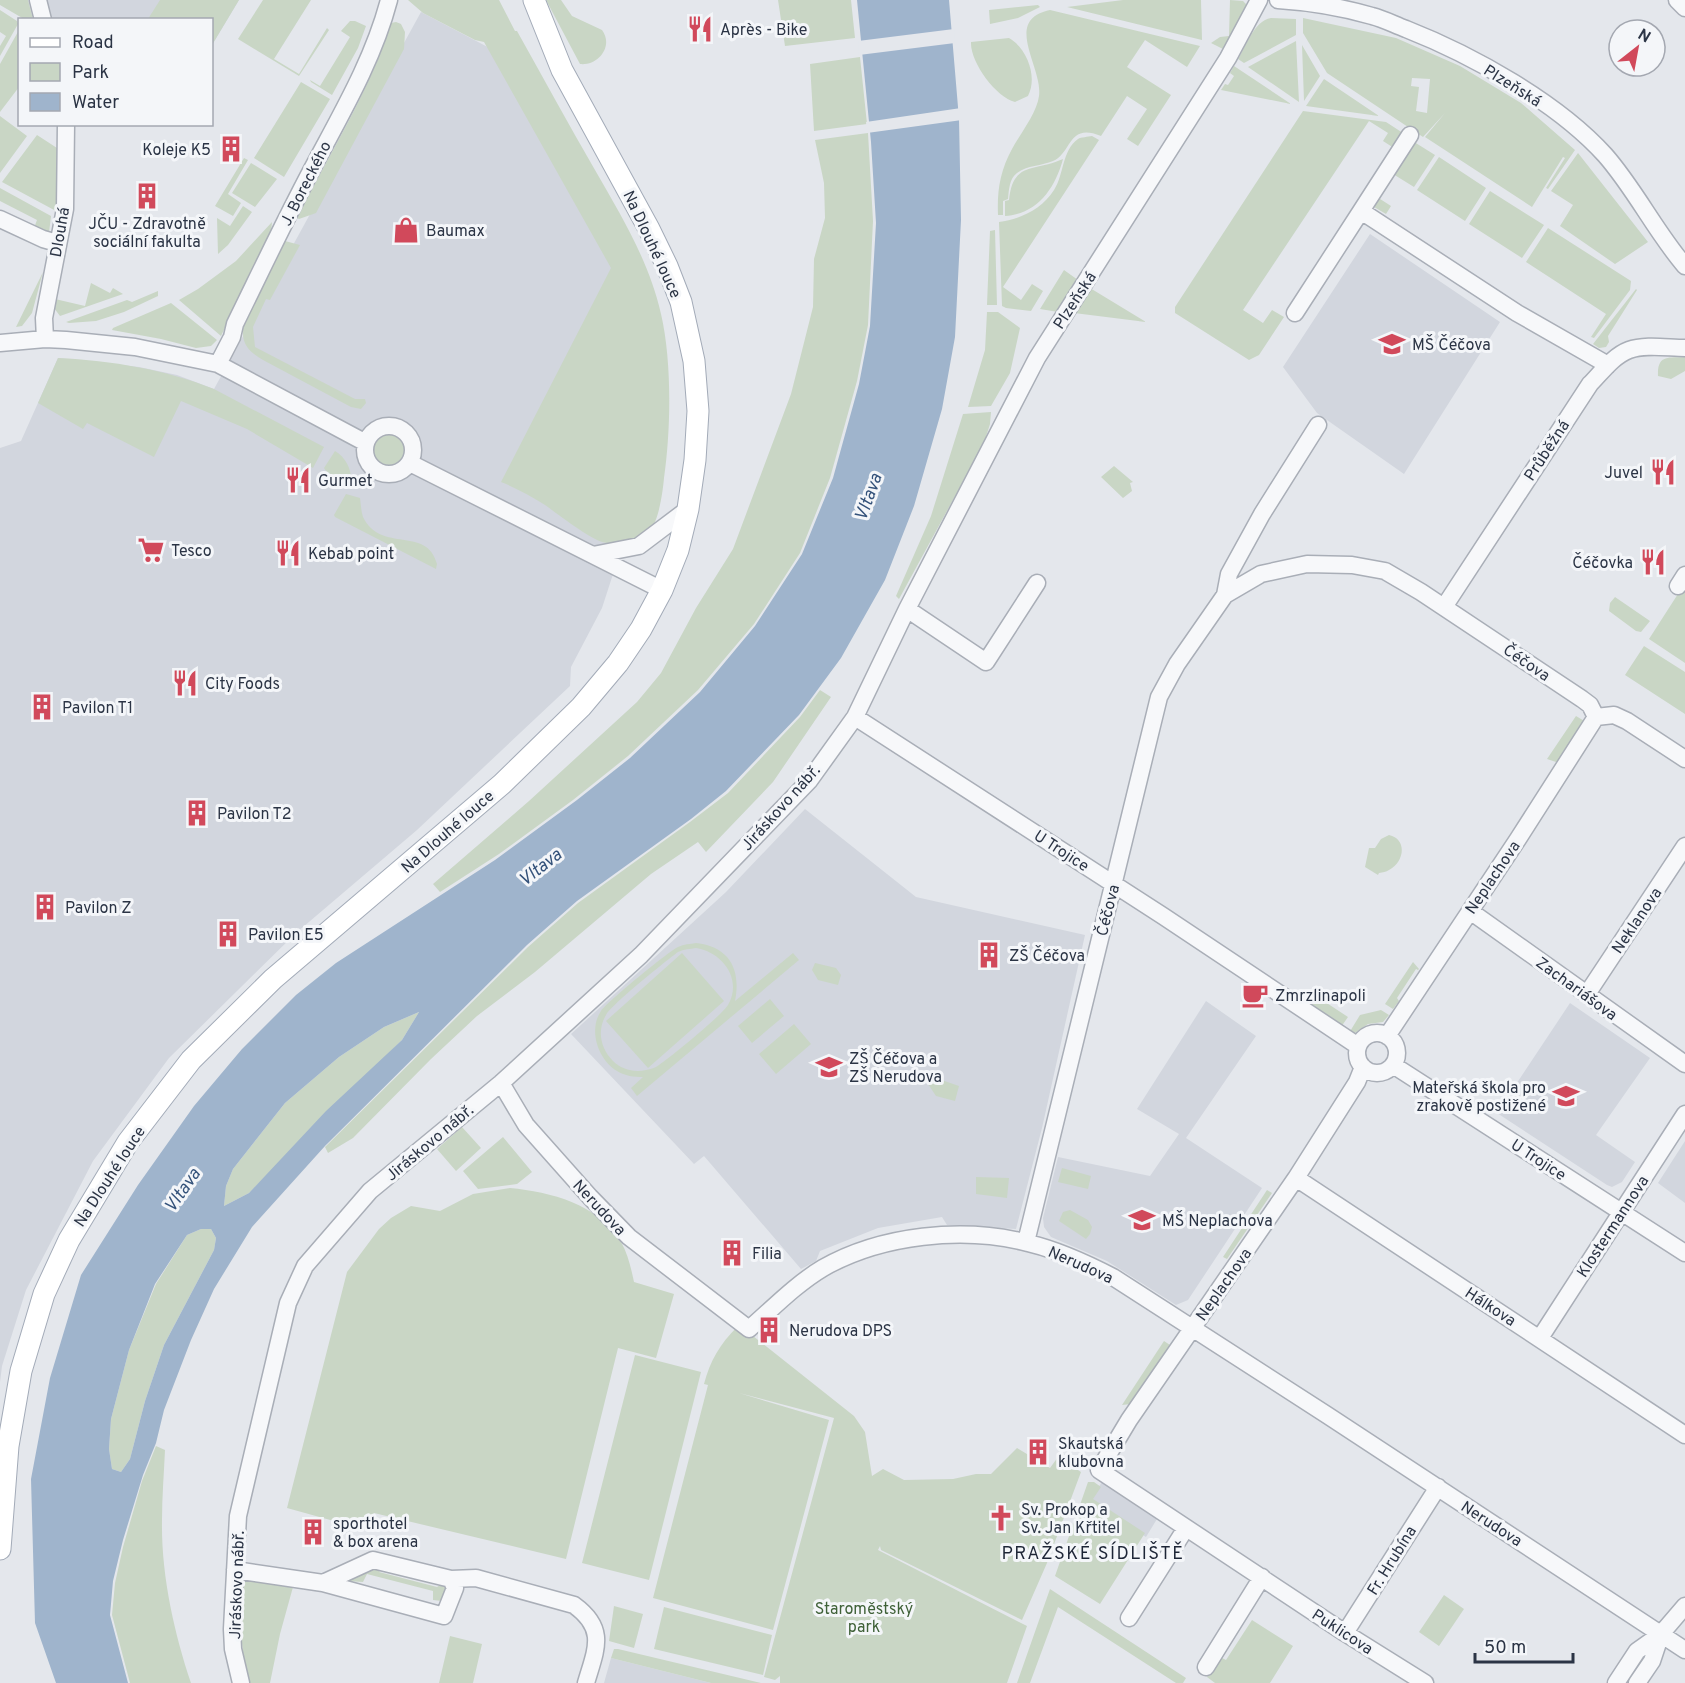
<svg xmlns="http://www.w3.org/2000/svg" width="1685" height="1683" font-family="Overpass,sans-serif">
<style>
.built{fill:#d2d6de}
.green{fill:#c9d6c5;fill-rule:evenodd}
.water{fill:#9fb4cc;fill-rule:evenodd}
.pier{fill:#e4e7ec}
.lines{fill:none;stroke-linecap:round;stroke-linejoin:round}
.minor-casing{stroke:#a9aeb7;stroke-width:19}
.major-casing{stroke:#a3abb8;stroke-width:23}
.minor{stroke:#f7f8fa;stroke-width:16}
.major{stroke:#fff;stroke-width:21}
.labels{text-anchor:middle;stroke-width:6;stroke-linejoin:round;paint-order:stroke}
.poi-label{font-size:16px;fill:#2b3445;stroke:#f4f6f9;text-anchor:start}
.street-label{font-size:16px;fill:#2b3445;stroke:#f4f6f9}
.park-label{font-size:16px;fill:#3f6138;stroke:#f4f6f9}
.water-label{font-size:18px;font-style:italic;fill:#34527a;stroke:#f4f6f9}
.neighbourhood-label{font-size:18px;letter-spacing:1.5px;fill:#1d2536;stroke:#f4f6f9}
</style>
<rect width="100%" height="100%" fill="#e4e7ec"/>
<path class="built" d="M46,0H239L212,45V20L51,19Z
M421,12L516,62L550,121L617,249L627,531L602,608L571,667L570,686L417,830L296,933L169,1058L93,1161L26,1290L2,1366L0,1382V448L21,441L58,358L139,367L177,375L214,389Z
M1370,234L1500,322L1404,474L1317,413L1283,367Z
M805,809L916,897L1085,935L1042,1128L1016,1229L947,1225L942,1217L878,1228L820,1251L816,1261L801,1269L704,1156L694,1164L571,1034L726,892Z
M1206,1001L1256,1036L1186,1138L1262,1188L1188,1300L1176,1305L1107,1261L1051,1237L1044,1227L1043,1218L1058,1157L1150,1176L1179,1134L1137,1109Z
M1570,1003L1650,1058L1596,1135L1635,1162L1622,1182L1612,1187L1607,1185L1497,1113Z
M1685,1141V1203L1658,1183Z
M1102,1482L1157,1519L1146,1537L1090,1500Z
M611,1658L711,1683H604Z"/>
<path class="green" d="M0,0H28L33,19H24L0,5Z
M160,0H239L212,45V20L148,19Z
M263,0H311L274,59L299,74L327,28L329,30L299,76L238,39Z
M408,0H499L515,31H517C543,77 568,124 595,170C622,217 649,261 661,314C672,361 671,430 664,478C663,490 659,521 650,530C641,539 619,543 607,543C593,542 558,514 545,505C531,496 516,488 501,482L611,268L484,42L475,40L423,13Z
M546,0H561L572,16L602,30C614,46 598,66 580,64Z
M778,0H851L855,38L785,46Z
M1123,0H1201L1202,40L1067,7Z
M1230,0L1243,1L1246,4V9L1223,49L1211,43L1220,37L1229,36Z
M1038,5L1040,7L1018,18L990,24L989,10Z
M0,10L17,21L18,24L0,56V46L6,36L0,32Z
M1050,10L1200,46L1187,67L1145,40L1127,67L1171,95L1138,146L1127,139L1147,109L1127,96L1101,136C1068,122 1072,153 1053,161C1042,166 1027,165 1017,173C1009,179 1009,190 1008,199L1003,201V215H998C997,191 1000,171 1012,149C1020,134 1037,113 1039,96C1043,67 1002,20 1050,10Z
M1271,18L1296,19V35L1244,63L1238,59C1246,46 1254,21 1271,18Z
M1303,18L1396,38L1460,66L1521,103L1575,150L1548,189L1546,188L1565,158L1563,157L1532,207L1425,137L1445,113L1423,137L1327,73L1303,33ZM1412,78L1430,79L1427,113L1416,111L1419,87L1411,86Z
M350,21H355L366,26L358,48L332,95L311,82L310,80L320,86L350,37L341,31Z
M396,22L401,24L405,32L404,49L316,213L299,219L297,218C328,156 371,89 391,23Z
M19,30V87L0,112V64Z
M1009,38C1027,48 1038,77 1028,96L1015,102C996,97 970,62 971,42Z
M1296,41L1299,102L1248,67Z
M1302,45L1320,76L1304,101Z
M860,57L867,124L814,131L810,64Z
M1234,66L1291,104L1221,90L1225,84L1228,85L1234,76L1230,73Z
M1324,79L1379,116L1306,106Z
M301,82L330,99L284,177L254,158Z
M1303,111L1386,122L1406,135L1397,150L1383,141L1388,133L1369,121L1243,310L1263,323L1272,310L1284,317L1259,355L1249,360L1175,313V307Z
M0,116L27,136L0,173Z
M868,133L873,221L868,325L857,381L830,478L800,553L754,624L698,690L628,756L573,800L499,854L440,892L433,884L529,801L637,702L661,673L696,608L733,549L791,394L813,307L814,259L825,218L824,183L815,140Z
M37,135L57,148L59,169L56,211L2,182Z
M1092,136L1099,140L1003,287L1021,300L1032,284L1043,291L1031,311L1006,308L1002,306L999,222C1021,219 1042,209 1054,190C1064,175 1062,150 1078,139C1081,137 1088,137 1092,136Z
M1411,140L1435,155L1414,187L1393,174L1377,197L1391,206L1386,214L1369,204Z
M1578,153L1648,242L1615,264L1560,226L1573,205L1551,191Z
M1439,157L1486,188L1465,221L1417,190Z
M244,158L248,160L228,194L241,203L233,216L215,206Z
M1063,159C1055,189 1037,214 1005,216V201L1009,200C1013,161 1034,172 1063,159Z
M251,163L277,179L255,207L232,193Z
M0,188L51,216L49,233L34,228L37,220L0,201Z
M1490,191L1544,225L1522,258L1469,224Z
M243,206L252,212L228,245L218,254L217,218L230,226Z
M272,222L271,232L221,336L179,300L198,289L236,261Z
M1548,228L1631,281L1630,290L1594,338L1591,337L1606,314L1526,262Z
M995,230L997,305H987L990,231Z
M285,241L300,245L270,300L266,299L253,327L255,347L355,399H365L366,403L361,409L351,407L263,360C248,351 240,343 244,324Z
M1064,270L1078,280L1058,312L1040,309Z
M43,272L32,313L22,326L16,327Z
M91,283L110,293L113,288L123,294L60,316L54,308L55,299L85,306Z
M1090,288L1146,322L1074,313Z
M1636,289L1637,290L1608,336L1609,342L1606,347L1599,348L1593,344Z
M158,291V296L124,312L96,321L69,323L66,322L127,300L132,302Z
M171,303L217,340L211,346L196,348L161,339L112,330L113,328Z
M987,312H998L1020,328L1010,373L991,406L968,407L985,350Z
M1685,357V371L1671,379L1658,376C1657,354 1669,358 1685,357Z
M58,358C113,361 164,369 214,389L324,447L313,468L247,429L181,401L154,457L87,423L83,429L38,403Z
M991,412L990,424L984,443L899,599L896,596L931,516L963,414Z
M371 451a17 17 0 1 1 34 0a17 17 0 1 1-34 0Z
M335,451C347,458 353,472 351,487L326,471L324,468Z
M1114,466L1133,482L1130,483L1132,491L1123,498L1101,477Z
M346,494L360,498C361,505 361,511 363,517C381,554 427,525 437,564L436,569L335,517L334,515Z
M1685,583V663L1649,639Z
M1615,597L1650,621L1641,632L1636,631L1609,611L1610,603Z
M1644,646L1685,672V714L1625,675Z
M820,690L831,697L773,782L706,852L698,842L651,874L535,972L477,1016L431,1059L353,1138L328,1153L325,1147L528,947L578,903L690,822L728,793L800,717Z
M1576,716L1586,722L1561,759L1556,762L1547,759Z
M1389,835C1408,839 1404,863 1389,870C1386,872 1383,872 1379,873L1378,875L1365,867L1369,848H1375L1381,839Z
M696,943C731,947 741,971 735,1001L793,953L799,960L637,1096L631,1088L643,1077C634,1077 625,1076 617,1071C598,1060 588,1030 601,1011C607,1002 669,951 678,947C684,944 690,944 696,943ZM696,948C722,952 743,979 728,1005C722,1015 671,1057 659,1065C655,1068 651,1069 646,1070C634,1073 621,1069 613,1061C600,1048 597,1030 606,1015C611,1005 667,960 678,952C684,949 690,949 696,948Z
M682,953L724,1001L648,1068L606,1021Z
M1413,962L1419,969L1418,970L1416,969L1397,998L1399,1001L1393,1009L1385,1004Z
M815,963L836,968L841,975L838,985L818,980L812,970Z
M1310,992L1348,1017L1341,1027L1304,1002Z
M770,999L784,1016L752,1043L738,1026Z
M1381,1010L1389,1015L1383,1022L1368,1024L1352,1035L1349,1033L1360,1015Z
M419,1012L402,1040L249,1193L224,1206L226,1186L233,1169L285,1103L339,1057L384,1027Z
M794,1024L811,1044L776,1074L759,1054Z
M930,1076L959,1086L955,1101L936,1096L928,1084Z
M462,1127L481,1148L456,1171L437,1149Z
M503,1137L532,1172L517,1184L478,1189L463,1171Z
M1062,1168L1091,1176L1088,1189L1058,1182Z
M976,1177L1009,1178L1007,1198L976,1194Z
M510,1188C551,1192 598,1204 621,1242C628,1254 631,1268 634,1282L674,1294L656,1358L618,1348L566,1559L374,1513L370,1531L287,1508L347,1272L379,1229L391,1218L411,1206L440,1211L473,1194Z
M1267,1190L1272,1193L1227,1259L1223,1257Z
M1070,1210L1088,1220L1092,1227L1090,1234L1086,1239L1059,1221L1063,1212Z
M201,1229H211L216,1238L214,1250L164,1345L145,1401L130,1459L121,1472L112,1469L109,1449L111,1419L129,1350L156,1284L187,1235Z
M737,1327L748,1332L854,1416L865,1432L872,1476L883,1469L904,1480L953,1479L976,1474H991L1017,1448L1050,1468L1058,1457L1081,1472L1047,1563L1022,1620L881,1550L880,1546L878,1550L1027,1626L1007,1683H780V1676L775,1680L764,1677L834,1418L739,1393L829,1420L773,1630L653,1598L708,1385L704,1384C710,1361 720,1344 737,1327Z
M1164,1341L1170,1345L1131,1404L1122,1405Z
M635,1355L701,1372L649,1580L582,1563Z
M156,1446L165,1450C164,1473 162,1496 162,1520C161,1574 174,1632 191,1683H130L112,1615L115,1583L123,1547L142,1481Z
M1088,1482H1094L1101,1487L1093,1499L1145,1533L1100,1604L1055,1576Z
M385,1566L379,1572L437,1587L447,1581L449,1583L442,1601L433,1600V1591L367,1574L363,1582L347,1581L345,1575Z
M247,1579L293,1587L280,1634L270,1683H248C244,1663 233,1593 247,1579Z
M1050,1589L1186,1678L1183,1683H1176L1058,1607L1030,1683H1017Z
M1444,1595L1464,1609L1439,1646L1419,1632Z
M614,1606L643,1614L634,1648L609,1641Z
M664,1607L772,1635L763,1675L654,1649Z
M1252,1620L1293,1646L1270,1683H1215L1207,1677L1220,1657L1226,1660Z
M450,1636L482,1644L473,1683H439Z
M614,1649H618L761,1683H711L611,1658Z"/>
<path class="water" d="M857,0H949L959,119L961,220L955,337L942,409L914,506L885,580L841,658L799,715L726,791L691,819L577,901L527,945L325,1146L252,1227L214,1289L191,1340L164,1410L156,1443L143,1475L123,1540L113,1581L110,1615L128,1683H56L35,1623L31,1479L50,1378L81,1275L138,1185L194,1106L242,1049L296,995L336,963L495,860L577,800L630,758L700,692L755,626L802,554L833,478L859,384L870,326L876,223L871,142ZM419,1012L402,1040L326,1111L249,1193L224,1206L226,1186L233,1169L285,1103L339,1057L384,1027ZM201,1229H211L216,1238L214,1250L164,1345L145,1401L130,1459L121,1472L112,1469L109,1449L111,1419L129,1350L155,1284L187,1235Z"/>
<path class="pier" d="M954,29L955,43L859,55L858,41Z
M961,108L962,120L867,133L866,122Z"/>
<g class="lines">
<g class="minor-casing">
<path id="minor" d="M38,0L43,20
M1278,0C1310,2 1341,7 1372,16C1384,19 1395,25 1406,29C1472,55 1557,102 1605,155C1635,189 1655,231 1685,266
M1677,0L1685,8
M1361,211L1410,135
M0,219L43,239L57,243
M1295,313L1361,211L1517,313L1608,365
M45,339L44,318L65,209L66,124
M0,343L45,339L66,340L135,347L218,364L366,443
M218,364L232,337L235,324C260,273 284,222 311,171C340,116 373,61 389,0
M365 450a24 24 0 1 1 48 0a24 24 0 1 1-48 0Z
M410,463L662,590
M593,555L639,546L688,509
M1678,586L1685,575
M1225,595L1229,574L1262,514L1318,425
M1444,607L1590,384C1601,373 1613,356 1629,350C1645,344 1668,348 1685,348
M907,609L986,662L1037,583
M855,717L1163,916L1358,1046
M1470,911L1685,1064
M1587,994L1685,846
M1357 1053a20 20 0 1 1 40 0a20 20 0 1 1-40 0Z
M1387,1036L1518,839L1596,717
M1393,1065L1685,1253
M1363,1067L1357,1082L1296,1178L1129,1420L1099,1470L1345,1633L1425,1683
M501,1083L526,1125L590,1197L629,1237L749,1329C772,1309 796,1284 823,1268C881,1235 963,1226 1028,1243C1058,1250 1086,1263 1113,1277L1327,1415L1685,1650
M1296,1178L1685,1435
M1026,1242L1159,697L1177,664L1225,595L1261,574L1307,564L1352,565L1385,571L1421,592L1582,699L1590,705L1596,717L1614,715L1627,721L1685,759
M1540,1338L1685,1114
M235,1570L323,1583L444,1616L455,1588L451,1579
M323,1583L373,1560L451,1579L476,1578L574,1605C607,1629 596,1649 586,1683
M1129,1618L1186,1528
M1345,1633L1438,1487
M1206,1667L1262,1577
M241,1683L233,1649L232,1629L238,1516L288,1303L305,1266L370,1191L501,1083L641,955L809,781L855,717L907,609L1037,358L1228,58L1259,0
M1616,1683L1637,1651L1661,1634L1685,1606
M1637,1683L1652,1661L1661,1634"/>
</g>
<g class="major-casing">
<path id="major" d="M0,1549L8,1446L21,1371L44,1294L69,1240L128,1142L191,1060L273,979L502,784L581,707L618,663L641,629L662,590L678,550L688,509L695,460L698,411L694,361L681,302L667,266L649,229L562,70L534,0"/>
</g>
<use href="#minor" class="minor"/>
<use href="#major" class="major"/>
</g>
<defs>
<g id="restaurant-bare" transform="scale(2.07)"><path d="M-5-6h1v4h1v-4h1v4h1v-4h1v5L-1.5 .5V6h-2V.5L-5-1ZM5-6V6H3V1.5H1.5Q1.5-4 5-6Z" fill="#d1495b" stroke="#f4f6f9" stroke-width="2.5" paint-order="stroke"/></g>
<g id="building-bare" transform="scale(2.07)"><path d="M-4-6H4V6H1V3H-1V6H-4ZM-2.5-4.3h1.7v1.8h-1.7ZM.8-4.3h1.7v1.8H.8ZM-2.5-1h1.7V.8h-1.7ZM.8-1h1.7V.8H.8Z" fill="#d1495b" stroke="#f4f6f9" stroke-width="2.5" paint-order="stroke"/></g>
<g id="shop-bare" transform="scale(2.07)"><path d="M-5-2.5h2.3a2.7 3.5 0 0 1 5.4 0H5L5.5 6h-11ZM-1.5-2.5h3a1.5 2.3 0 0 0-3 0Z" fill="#d1495b" stroke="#f4f6f9" stroke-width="2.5" paint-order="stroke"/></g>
<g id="school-bare" transform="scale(2.07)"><path d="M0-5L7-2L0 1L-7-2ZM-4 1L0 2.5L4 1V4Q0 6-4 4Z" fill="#d1495b" stroke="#f4f6f9" stroke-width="2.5" paint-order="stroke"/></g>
<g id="supermarket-bare" transform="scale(2.07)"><path d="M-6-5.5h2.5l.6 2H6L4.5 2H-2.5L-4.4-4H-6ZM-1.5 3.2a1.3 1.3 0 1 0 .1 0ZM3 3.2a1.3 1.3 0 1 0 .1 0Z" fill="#d1495b" stroke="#f4f6f9" stroke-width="2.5" paint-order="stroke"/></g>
<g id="cafe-bare" transform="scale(2.07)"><path d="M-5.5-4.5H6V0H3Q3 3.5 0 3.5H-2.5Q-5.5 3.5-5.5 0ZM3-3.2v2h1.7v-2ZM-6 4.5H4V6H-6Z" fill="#d1495b" stroke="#f4f6f9" stroke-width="2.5" paint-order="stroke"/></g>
<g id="church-bare" transform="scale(2.07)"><path d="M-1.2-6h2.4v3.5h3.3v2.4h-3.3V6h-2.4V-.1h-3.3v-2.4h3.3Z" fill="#d1495b" stroke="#f4f6f9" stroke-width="2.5" paint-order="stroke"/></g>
</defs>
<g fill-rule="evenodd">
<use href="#restaurant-bare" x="700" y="29"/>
<use href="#building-bare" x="231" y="149"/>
<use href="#building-bare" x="147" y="196"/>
<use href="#shop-bare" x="406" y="230"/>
<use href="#school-bare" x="1392" y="344"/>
<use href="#restaurant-bare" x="1663" y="472"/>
<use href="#restaurant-bare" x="298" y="480"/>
<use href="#supermarket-bare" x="151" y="550"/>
<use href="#restaurant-bare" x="288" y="553"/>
<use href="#restaurant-bare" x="1653" y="562"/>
<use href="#restaurant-bare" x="185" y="683"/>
<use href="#building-bare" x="42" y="707"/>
<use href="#building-bare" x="197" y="813"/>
<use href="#building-bare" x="45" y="907"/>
<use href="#building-bare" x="228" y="934"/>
<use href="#building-bare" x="989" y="955"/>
<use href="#cafe-bare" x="1255" y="995"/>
<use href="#school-bare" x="829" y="1067"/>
<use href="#school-bare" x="1566" y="1096"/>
<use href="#school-bare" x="1142" y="1220"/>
<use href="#building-bare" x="732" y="1253"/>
<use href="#building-bare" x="769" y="1330"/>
<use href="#building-bare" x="1038" y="1452"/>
<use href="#church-bare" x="1001" y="1518"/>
<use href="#building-bare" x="313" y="1532"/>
</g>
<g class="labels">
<g class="poi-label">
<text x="720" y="35">Après - Bike</text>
<text x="211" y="155" text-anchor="end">Koleje K5</text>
<text x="147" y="229" text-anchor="middle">JČU - Zdravotně<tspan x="147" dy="18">sociální fakulta</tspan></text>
<text x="426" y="236">Baumax</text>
<text x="1412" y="350">MŠ Čéčova</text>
<text x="1643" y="478" text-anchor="end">Juvel</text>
<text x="318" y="486">Gurmet</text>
<text x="171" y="556">Tesco</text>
<text x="308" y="559">Kebab point</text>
<text x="1633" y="568" text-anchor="end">Čéčovka</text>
<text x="205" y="689">City Foods</text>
<text x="62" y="713">Pavilon T1</text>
<text x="217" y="819">Pavilon T2</text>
<text x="65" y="913">Pavilon Z</text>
<text x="248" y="940">Pavilon E5</text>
<text x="1009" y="961">ZŠ Čéčova</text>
<text x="1275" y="1001">Zmrzlinapoli</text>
<text x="849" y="1064">ZŠ Čéčova a<tspan x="849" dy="18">ZŠ Nerudova</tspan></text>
<text x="1546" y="1093" text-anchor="end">Mateřská škola pro<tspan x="1546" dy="18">zrakově postižené</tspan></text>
<text x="1162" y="1226">MŠ Neplachova</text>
<text x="752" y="1259">Filia</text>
<text x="789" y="1336">Nerudova DPS</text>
<text x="1058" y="1449">Skautská<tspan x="1058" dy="18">klubovna</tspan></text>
<text x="1021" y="1515">Sv. Prokop a<tspan x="1021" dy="18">Sv. Jan Křtitel</tspan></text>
<text x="333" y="1529">sporthotel<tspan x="333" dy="18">&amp; box arena</tspan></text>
</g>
<g class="street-label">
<text transform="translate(1513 85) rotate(32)" y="6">Plzeňská</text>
<text transform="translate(305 183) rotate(-63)" y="6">J. Boreckého</text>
<text transform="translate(59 232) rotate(-80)" y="6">Dlouhá</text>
<text transform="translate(653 244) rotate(65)" y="6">Na Dlouhé louce</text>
<text transform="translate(1074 300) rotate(-57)" y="6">Plzeňská</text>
<text transform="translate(1546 450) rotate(-57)" y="6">Průběžná</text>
<text transform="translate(1527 662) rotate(34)" y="6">Čéčova</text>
<text transform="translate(780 807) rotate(-48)" y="6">Jiráskovo nábř.</text>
<text transform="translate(447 831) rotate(-41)" y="6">Na Dlouhé louce</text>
<text transform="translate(1062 850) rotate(33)" y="6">U Trojice</text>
<text transform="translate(1492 877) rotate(-56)" y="6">Neplachova</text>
<text transform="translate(1107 910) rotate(-76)" y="6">Čéčova</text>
<text transform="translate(1636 920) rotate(-56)" y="6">Neklanova</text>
<text transform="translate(1577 988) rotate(36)" y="6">Zachariášova</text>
<text transform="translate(429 1142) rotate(-40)" y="6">Jiráskovo nábř.</text>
<text transform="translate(1539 1159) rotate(33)" y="6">U Trojice</text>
<text transform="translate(109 1176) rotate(-57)" y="6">Na Dlouhé louce</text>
<text transform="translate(600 1207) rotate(47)" y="6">Nerudova</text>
<text transform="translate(1612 1226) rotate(-57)" y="6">Klostermannova</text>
<text transform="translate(1081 1264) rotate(24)" y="6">Nerudova</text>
<text transform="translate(1223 1284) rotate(-55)" y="6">Neplachova</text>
<text transform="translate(1491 1306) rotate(33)" y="6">Hálkova</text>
<text transform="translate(1492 1523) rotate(33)" y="6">Nerudova</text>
<text transform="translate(1391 1560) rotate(-58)" y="6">Fr. Hrubína</text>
<text transform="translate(236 1585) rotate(-88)" y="6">Jiráskovo nábř.</text>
<text transform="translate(1343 1631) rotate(33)" y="6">Puklicova</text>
</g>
<g class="park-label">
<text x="864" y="1614">Staroměstský<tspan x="864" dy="18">park</tspan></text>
</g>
<g class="water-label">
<text transform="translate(868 497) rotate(-70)" y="6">Vltava</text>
<text transform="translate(540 867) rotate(-38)" y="6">Vltava</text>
<text transform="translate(182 1190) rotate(-55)" y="6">Vltava</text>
</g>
<g class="neighbourhood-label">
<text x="1093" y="1559">PRAŽSKÉ SÍDLIŠTĚ</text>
</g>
</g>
<rect x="18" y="18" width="195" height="108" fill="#f4f6f9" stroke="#a4a8b1" stroke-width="1.5"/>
<rect x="30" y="38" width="30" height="9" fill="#ffffff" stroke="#a4a8b1" stroke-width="1.5"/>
<text x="72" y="48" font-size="18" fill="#2b3445">Road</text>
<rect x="30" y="63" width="30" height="18" fill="#c9d6c5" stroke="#a4a8b1" stroke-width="1.5"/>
<text x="72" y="78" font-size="18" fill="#2b3445">Park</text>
<rect x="30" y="93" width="30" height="18" fill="#9fb4cc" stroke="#a4a8b1" stroke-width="1.5"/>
<text x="72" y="108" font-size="18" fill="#2b3445">Water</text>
<g transform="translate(1637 48) rotate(31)"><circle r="28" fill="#f4f6f9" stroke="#a4a8b1" stroke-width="1.5"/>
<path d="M0-4.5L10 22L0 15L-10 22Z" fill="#d1495b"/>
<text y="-9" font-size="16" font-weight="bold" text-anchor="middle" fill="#2b3445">N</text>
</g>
<path d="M1475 1653v9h98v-9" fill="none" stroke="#2b3445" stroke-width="3"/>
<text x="1484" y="1653" font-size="18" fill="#2b3445" stroke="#f4f6f9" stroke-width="4.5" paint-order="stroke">50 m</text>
</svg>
